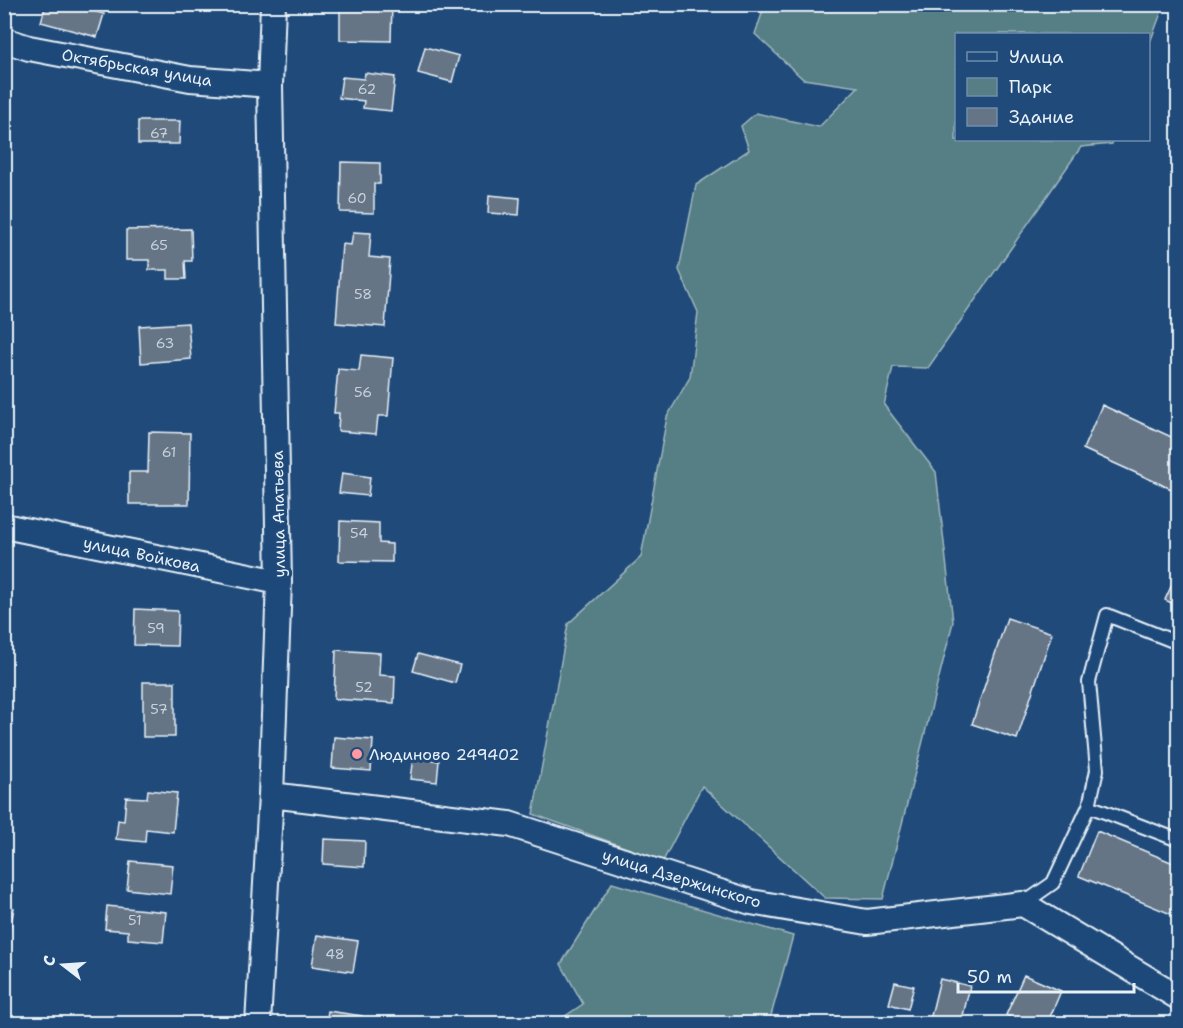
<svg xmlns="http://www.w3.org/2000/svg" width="1183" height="1028" font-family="'Shantell Sans',sans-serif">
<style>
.green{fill:#577e85;stroke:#a0b8be;stroke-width:1.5}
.building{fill:#667586;stroke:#e8f1f8;stroke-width:1.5}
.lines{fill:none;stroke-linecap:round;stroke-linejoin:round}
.service-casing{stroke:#e8f1f8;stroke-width:16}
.minor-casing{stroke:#e8f1f8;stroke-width:28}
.service{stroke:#1f4a7a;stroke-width:12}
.minor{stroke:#1f4a7a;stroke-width:24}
.poi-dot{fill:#ff9aa2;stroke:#1f4a7a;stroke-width:2}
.labels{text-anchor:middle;stroke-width:6;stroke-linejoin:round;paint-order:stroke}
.number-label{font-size:14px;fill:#c8d2dc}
.street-label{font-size:16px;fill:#e8f1f8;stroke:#1f4a7a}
.poi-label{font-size:16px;fill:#e8f1f8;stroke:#1f4a7a;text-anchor:start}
</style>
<rect width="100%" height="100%" fill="#1f4a7a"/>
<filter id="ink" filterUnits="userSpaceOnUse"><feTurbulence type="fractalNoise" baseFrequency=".0167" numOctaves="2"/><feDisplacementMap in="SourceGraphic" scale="12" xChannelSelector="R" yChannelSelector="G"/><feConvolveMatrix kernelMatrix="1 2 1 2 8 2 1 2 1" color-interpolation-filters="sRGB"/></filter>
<g filter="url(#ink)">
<path class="green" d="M765,5H1164L1149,45L1148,34H956V140H1113L1112,144L1081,147L928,368L893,367L884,405L936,472L953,622L883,899L825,898L702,786L663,861L533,814L568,624L641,557L667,417L690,377L698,312L679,270L696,185L749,150L741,126L756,113L819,127L858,87L803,79L755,34Z
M612,883L793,936L769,1023H555L583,1004L561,964Z"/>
<path class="building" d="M46,4H69L104,14L97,37L41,22Z
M340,4H392L391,41L340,40Z
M425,47L459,56L452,82L418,73Z
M365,73L395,77L391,111L363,108L364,101L339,98L342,77L364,79Z
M138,121H180L179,144H138Z
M341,162L380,163V184H374V213L340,212Z
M489,195L520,198L519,215L488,213Z
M191,229L192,261H185L186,279H168V270H149V260H126V230Z
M353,232L371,233L369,257L390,259L385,327L336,323L342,244L351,245Z
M188,323L191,359L141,363L139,326Z
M361,355L393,358L388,416H378L376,434L338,431L339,413H334L338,369L359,371Z
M1102,405L1178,440V492L1083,449Z
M149,432L190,433L189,504H129V472H148Z
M342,473L370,477L368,496L339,493Z
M340,521L379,523V543L392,544V562L339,561Z
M1178,571V606L1165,600Z
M135,609L178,611L177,646L134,645Z
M1007,618L1052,633L1017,739L972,724Z
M336,650L380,653L379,675L395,676L394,703L334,699Z
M418,654L460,665L455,683L413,671Z
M143,682H175V737H143Z
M334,737L373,740L371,771L332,768Z
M413,757L439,761L437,782L410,779Z
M148,790L177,793L173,832L146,829L145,842L116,839L118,820L124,821L126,797L147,798Z
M1097,831L1178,865V917L1079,876Z
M324,839L365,841L364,867L323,864Z
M130,861L173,865L170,894L127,889Z
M107,906L166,912L163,942L128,939V931L105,929Z
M4,907L14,908L6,951H4Z
M317,935L358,941L353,972L312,966Z
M1024,975L1061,991L1047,1024H1024L1006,1015Z
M940,979L970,986L961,1024H929Z
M895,982L914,986L908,1009L889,1004Z
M328,1011L362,1016L361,1024H326Z"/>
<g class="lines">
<g class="service-casing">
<path id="service" d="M1089,806L1178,840
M1023,904L1053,883L1089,806L1097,770L1089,682L1107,615L1178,643"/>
</g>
<g class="minor-casing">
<path id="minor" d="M4,40L29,48L190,79L270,85
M4,526L279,582
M271,795L509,824L751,902L867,922L1023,904L1178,997
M258,1024L271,795L279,582L270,85L273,4"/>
</g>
<use href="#service" class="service"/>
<use href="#minor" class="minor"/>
</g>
</g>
<circle class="poi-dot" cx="357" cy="754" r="6"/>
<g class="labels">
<g class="number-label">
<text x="367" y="94">62</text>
<text x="159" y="138">67</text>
<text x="357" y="203">60</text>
<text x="159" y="250">65</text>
<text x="363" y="299">58</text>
<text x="165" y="348">63</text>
<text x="363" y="397">56</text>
<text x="169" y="457">61</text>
<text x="359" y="538">54</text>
<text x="156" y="633">59</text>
<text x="364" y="692">52</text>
<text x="159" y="714">57</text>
<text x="135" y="925">51</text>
<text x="335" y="959">48</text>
</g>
<g class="street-label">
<text transform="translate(137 67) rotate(10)" y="6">Октябрьская улица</text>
<text transform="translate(278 514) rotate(-91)" y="6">улица Апатьева</text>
<text transform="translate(142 554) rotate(12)" y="6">улица Войкова</text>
<text transform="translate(682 878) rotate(17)" y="6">улица Дзержинского</text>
</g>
<g class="poi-label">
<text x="369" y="760">Людиново 249402</text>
</g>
</g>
<rect width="1183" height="1028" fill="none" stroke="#1f4a7a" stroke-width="24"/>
<rect x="12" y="12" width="1159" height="1004" fill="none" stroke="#e8f1f8" stroke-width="2" filter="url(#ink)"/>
<rect x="955" y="33" width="195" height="108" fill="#1f4a7a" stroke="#6f8dac" stroke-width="1.5"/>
<rect x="967" y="52" width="30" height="9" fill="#1f4a7a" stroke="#6f8dac" stroke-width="1.5"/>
<text x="1009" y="63" font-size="18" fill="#e8f1f8">Улица</text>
<rect x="967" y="78" width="30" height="18" fill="#577e85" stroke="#6f8dac" stroke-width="1.5"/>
<text x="1009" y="93" font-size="18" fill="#e8f1f8">Парк</text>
<rect x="967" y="108" width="30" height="18" fill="#667586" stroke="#6f8dac" stroke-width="1.5"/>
<text x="1009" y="123" font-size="18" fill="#e8f1f8">Здание</text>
<g transform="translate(63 965) rotate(287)" stroke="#1f4a7a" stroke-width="4.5" paint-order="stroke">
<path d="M0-4.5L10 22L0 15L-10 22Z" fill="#e8f1f8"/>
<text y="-9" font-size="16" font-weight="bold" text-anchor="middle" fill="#e8f1f8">С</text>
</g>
<path d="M958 983v9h176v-9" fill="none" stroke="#e8f1f8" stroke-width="3"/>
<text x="967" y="983" font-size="18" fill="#e8f1f8" stroke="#1f4a7a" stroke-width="4.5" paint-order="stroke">50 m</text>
</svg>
